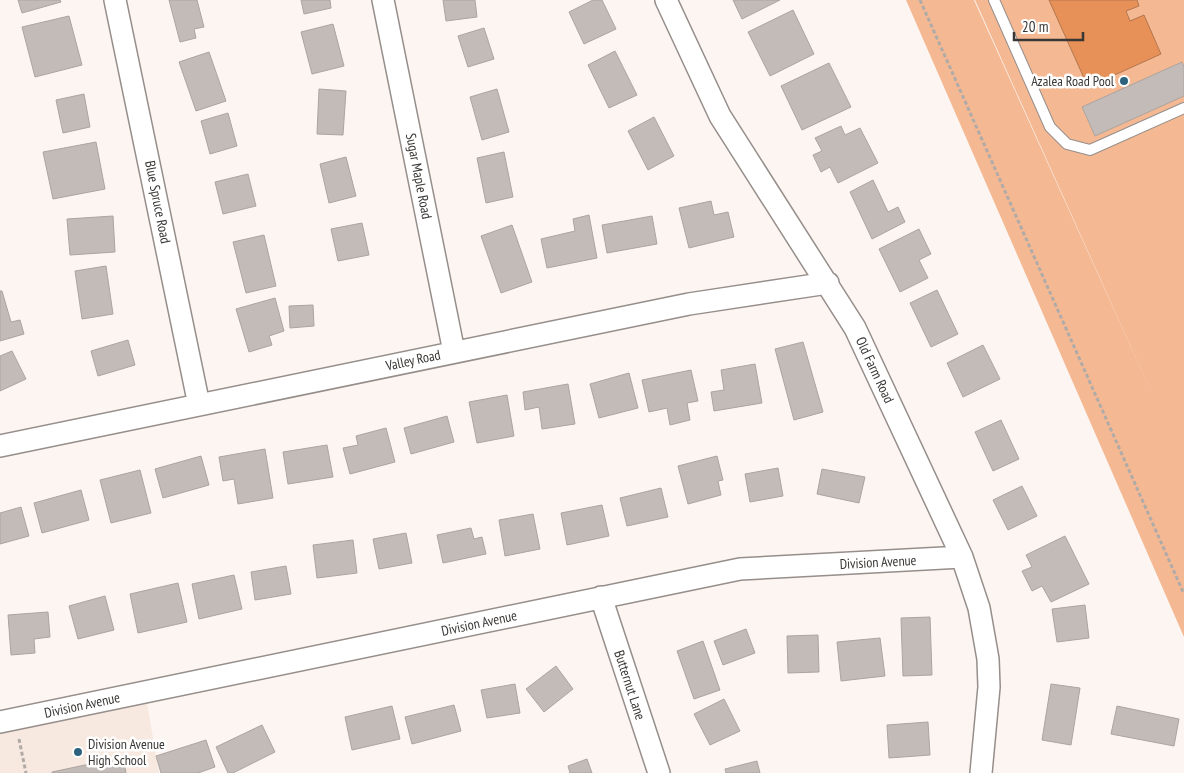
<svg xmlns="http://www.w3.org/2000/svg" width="1184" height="773" font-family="'PT Sans Narrow',sans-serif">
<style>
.built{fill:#f8e9e0}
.green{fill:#f4b893}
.water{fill:#e79158;stroke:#b3764e}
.building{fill:#c2bbb7;stroke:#aca4a0}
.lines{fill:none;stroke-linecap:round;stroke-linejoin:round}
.lane-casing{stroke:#958e8a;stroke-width:12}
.street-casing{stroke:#958e8a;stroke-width:24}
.path{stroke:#b1aba8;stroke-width:3;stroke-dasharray:4 2.5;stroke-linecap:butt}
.lane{stroke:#fff;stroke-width:10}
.street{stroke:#fff;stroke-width:21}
.poi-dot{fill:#2d637e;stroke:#fff;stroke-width:2}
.labels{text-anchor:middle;stroke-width:5;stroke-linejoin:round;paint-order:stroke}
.poi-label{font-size:14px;fill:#393735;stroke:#fff;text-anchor:end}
.street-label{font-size:14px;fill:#393735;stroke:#fff}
</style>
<rect width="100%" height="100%" fill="#fdf5f1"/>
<path class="built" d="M147,703L159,773H0V732Z"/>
<path class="green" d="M906,0H974L1158,407L975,0H1184V637Z"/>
<path class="water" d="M1049,0H1137L1139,6L1126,11L1130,21L1144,15L1161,54L1088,87Z"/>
<path class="building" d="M18,0H60L61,2L22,13Z
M169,0H197L204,27L194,29L196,38L180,42Z
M301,0H330L331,8L304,14Z
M443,0H475L477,17L446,21Z
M593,0H602L616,29L584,44L569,12Z
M733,0H780L742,19Z
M793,10L814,54L770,76L748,32Z
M69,16L82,65L35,77L22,27Z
M333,24L344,66L312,74L301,32Z
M484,28L494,59L468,67L458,36Z
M615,51L637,95L609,108L588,65Z
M209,52L226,101L196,111L179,62Z
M1182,62L1184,67V96L1095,136L1082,107Z
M829,63L851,107L802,130L781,86Z
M319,89L346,91L343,135L317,134Z
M497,89L509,132L482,140L470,97Z
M84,94L90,127L63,133L56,100Z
M228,113L237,146L210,154L201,121Z
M654,117L674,156L648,170L628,131Z
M841,126L845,135L860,128L878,163L838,183L830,167L821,172L813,155L822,151L815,138Z
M96,142L105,189L53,199L43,152Z
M504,152L513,197L486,203L477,158Z
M346,157L356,196L329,203L320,164Z
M248,174L256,206L223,214L215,182Z
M873,180L888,212L898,207L905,222L872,239L850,192Z
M711,201L714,215L728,212L734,237L689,248L679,208Z
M589,215L597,258L547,268L541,239L575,231L573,219Z
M113,216L115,252L70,255L67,219Z
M652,216L657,244L607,253L602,225Z
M362,223L369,255L338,261L331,229Z
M512,225L532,282L501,293L481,236Z
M919,229L931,254L919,260L928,278L900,292L879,249Z
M264,235L276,286L246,293L233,242Z
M106,266L113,314L82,319L75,271Z
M937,290L958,334L931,347L910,303Z
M0,291H2L11,322L20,320L24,334L0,341Z
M275,298L284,331L269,336L272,345L249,352L236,309Z
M313,305L314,326L290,328L289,306Z
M128,340L135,365L98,376L91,351Z
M803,342L823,412L794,420L775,349Z
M983,345L1000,379L963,397L947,363Z
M12,351L26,379L0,391V356Z
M755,364L762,403L714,411L711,392L724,390L721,370Z
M691,370L698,401L687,403L690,420L670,425L667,408L649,412L642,380Z
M629,373L638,408L599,418L590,384Z
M568,384L575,424L542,429L539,407L525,410L523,392Z
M507,395L514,436L477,443L469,402Z
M447,416L454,442L411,454L404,428Z
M1001,420L1019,459L993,471L975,432Z
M386,428L395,462L350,474L343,448L358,445L356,436Z
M327,445L333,477L288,484L283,452Z
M265,449L273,498L238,504L234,479L223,481L219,457Z
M201,456L209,485L163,498L155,469Z
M717,456L723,480L718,481L721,495L688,504L678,466Z
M778,468L783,496L750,502L745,474Z
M822,469L865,477L859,503L817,494Z
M140,470L151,513L111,523L100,480Z
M1022,486L1037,516L1008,530L993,500Z
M661,488L668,517L627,526L620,498Z
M81,490L89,520L42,533L34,503Z
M602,505L609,536L567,545L561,513Z
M21,507L29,536L0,544V513Z
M533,514L540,549L505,556L499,520Z
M471,528L474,539L482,537L486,554L443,563L437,535Z
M406,533L412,563L379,569L373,539Z
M1065,536L1089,584L1051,602L1042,586L1032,591L1022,571L1032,567L1026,555Z
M353,540L357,573L317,578L313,545Z
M286,566L291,594L255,600L251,572Z
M234,575L242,609L199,619L192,584Z
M178,583L187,622L138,633L130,594Z
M105,596L114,630L78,639L69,606Z
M1085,605L1089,638L1057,642L1052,609Z
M48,612L50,637L34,639L35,653L11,655L8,615Z
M930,617L932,675L903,676L901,618Z
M746,629L755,653L723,665L714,641Z
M818,635L819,672L788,673L787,636Z
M880,638L885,676L841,681L837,642Z
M703,641L720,690L694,699L677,651Z
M556,666L573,689L544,712L526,689Z
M515,684L520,713L487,718L481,690Z
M1051,684L1080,688L1071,745L1042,740Z
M724,699L740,731L710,745L694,714Z
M454,705L461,731L412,744L405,717Z
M392,706L400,739L352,750L345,717Z
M1117,706L1179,719L1174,746L1111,734Z
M928,722L930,755L889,758L887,725Z
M262,725L275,752L233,773H228L216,747Z
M206,740L215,767L198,773H161L156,756Z
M123,757L126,773H52V772Z
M587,759L592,773H570L568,766Z
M757,761L760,773H726L725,769Z"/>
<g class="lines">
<g class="lane-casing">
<path id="lane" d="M994,0L1050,127L1067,144L1090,150L1184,108"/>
</g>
<g class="street-casing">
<path id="street" d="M115,0L199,405
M383,0L454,352
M666,0L720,116L855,328L962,557L979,608L988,659L989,687L981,773
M0,446L689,304L828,283
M601,597L659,773
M0,722L740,569L962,557"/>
</g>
<path class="path" d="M920,0L1184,594
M19,739L26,773"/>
<use href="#lane" class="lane"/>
<use href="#street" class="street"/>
</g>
<g class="poi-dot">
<circle cx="1124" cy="81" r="5"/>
<circle cx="78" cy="752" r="5"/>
</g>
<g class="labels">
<g class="poi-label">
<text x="1114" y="86">Azalea Road Pool</text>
<text x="88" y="749" text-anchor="start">Division Avenue<tspan x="88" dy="16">High School</tspan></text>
</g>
<g class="street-label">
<text transform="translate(419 176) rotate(79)" y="5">Sugar Maple Road</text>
<text transform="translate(158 202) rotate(79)" y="5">Blue Spruce Road</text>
<text transform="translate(413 360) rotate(-12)" y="5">Valley Road</text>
<text transform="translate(875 370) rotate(65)" y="5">Old Farm Road</text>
<text transform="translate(878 562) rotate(-3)" y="5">Division Avenue</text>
<text transform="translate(479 623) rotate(-12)" y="5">Division Avenue</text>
<text transform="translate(630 685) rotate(72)" y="5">Butternut Lane</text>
<text transform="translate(82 705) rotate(-12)" y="5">Division Avenue</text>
</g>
</g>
<path d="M1014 32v8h69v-8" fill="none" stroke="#393735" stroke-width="2.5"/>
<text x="1022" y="32" font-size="15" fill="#393735" stroke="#ffffff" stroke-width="4" paint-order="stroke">20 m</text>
</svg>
